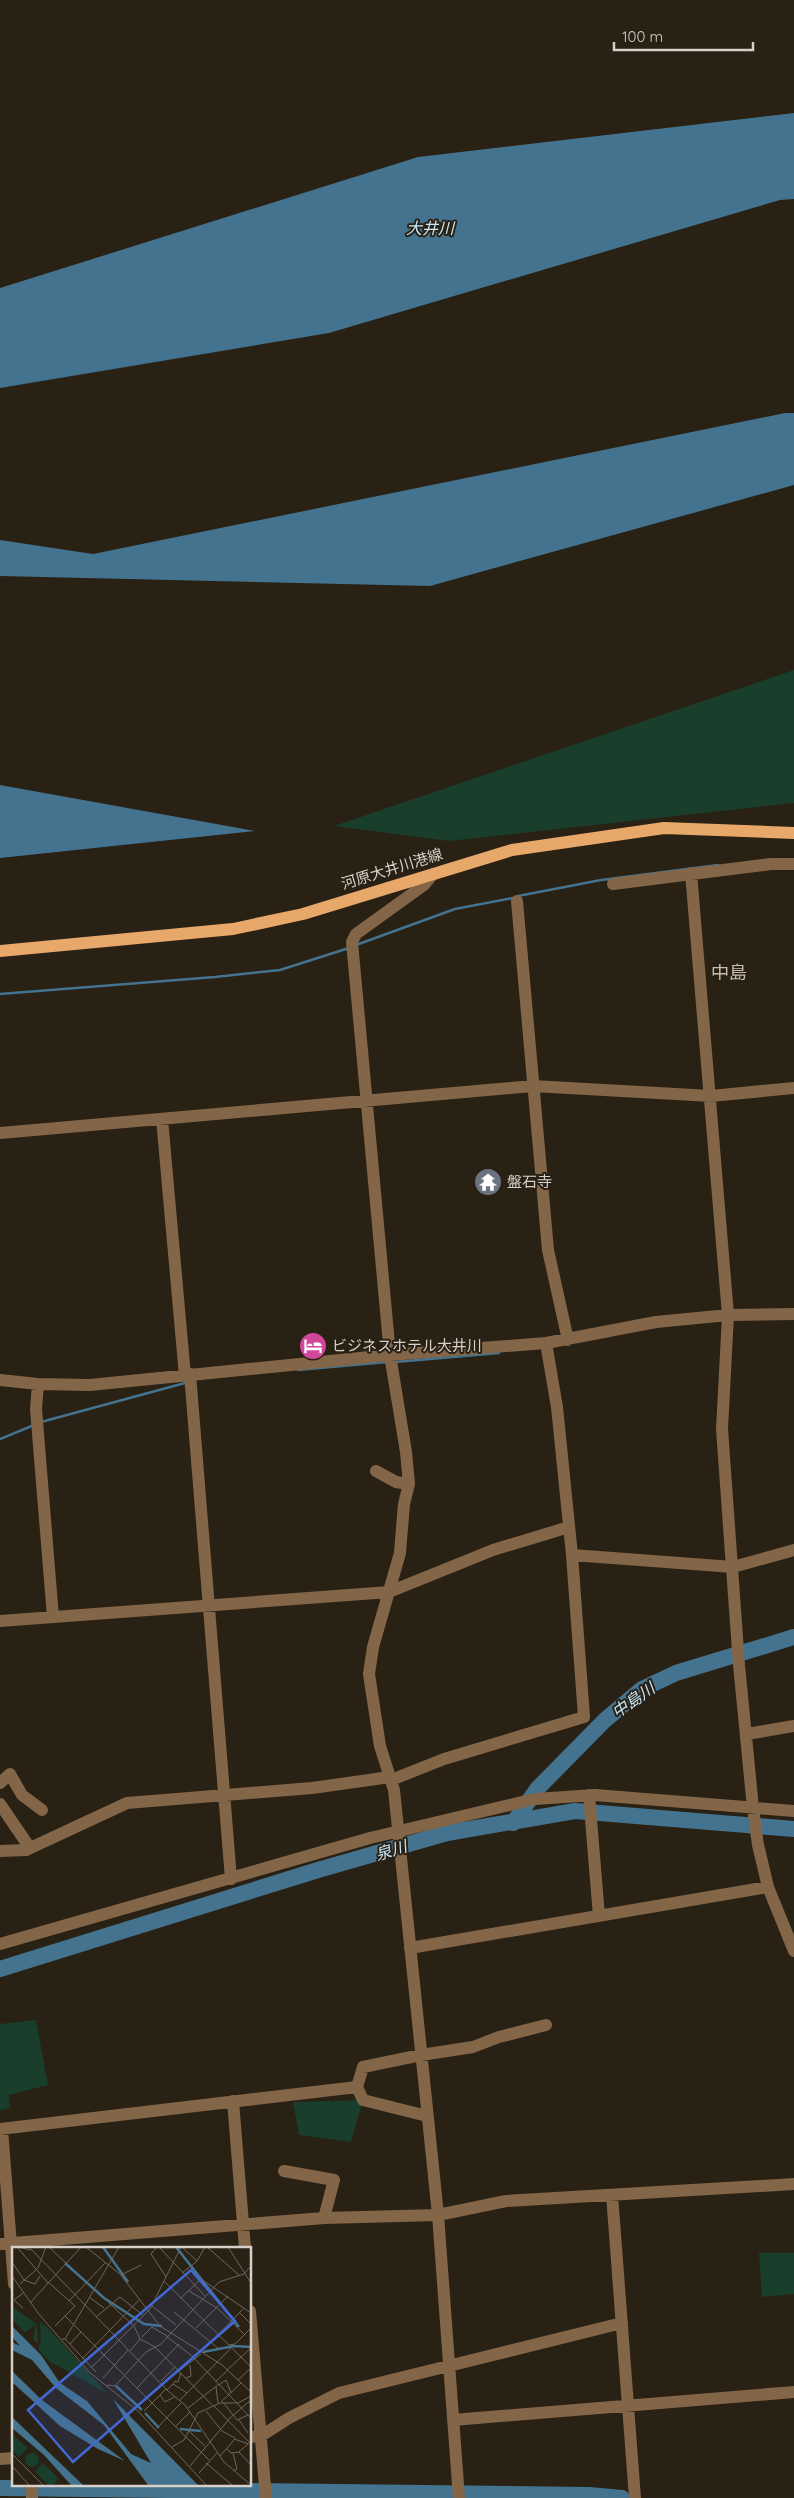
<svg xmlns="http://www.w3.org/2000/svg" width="794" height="2498" font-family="Quicksand,'Noto Sans JP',sans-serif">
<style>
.green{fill:#193e2c}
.water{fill:#43738e}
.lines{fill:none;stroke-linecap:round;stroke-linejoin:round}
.stream{stroke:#43738e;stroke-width:2.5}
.river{stroke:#43738e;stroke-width:16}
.minor{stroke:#836548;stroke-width:12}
.major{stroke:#e7a86a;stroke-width:12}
.labels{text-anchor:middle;stroke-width:4;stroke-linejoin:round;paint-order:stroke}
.street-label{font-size:15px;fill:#d6d0c8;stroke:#292114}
.poi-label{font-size:15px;fill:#d6d0c8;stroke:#292114;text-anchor:start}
.water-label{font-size:16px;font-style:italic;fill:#c8e6f7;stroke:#292114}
.quarter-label{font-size:18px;fill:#c9beae;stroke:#292114}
.inset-river{fill:none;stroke:#43738e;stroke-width:2.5}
.inset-road{fill:none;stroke:#6e675c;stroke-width:1}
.view{fill:#4268d5;fill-opacity:0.15;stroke:#4268d5;stroke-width:2.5}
.inset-edge{fill:none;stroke:#d6d0c8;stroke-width:2.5}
</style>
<rect width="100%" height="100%" fill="#292114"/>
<path class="green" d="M794,670V803L449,841L334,826Z
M36,2020L48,2085L9,2095L10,2108L0,2110V2024Z
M363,2100L351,2142L299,2135L293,2102Z
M759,2253H794V2294L762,2297Z"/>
<path class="water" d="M794,113V199L780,200L329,333L0,388V288L418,157Z
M785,413H794V485L430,586L0,576V540L93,554Z
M0,785L255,831L0,858Z"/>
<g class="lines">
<path class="stream" d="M518,896L601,880L718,865
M356,945L455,909L513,898
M0,994L215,977L280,970L349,948
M395,1362L499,1353
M298,1370L387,1362
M41,1422L185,1383
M0,1439L34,1425"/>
<path class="river" d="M513,1823L538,1788L605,1720L642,1689L676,1673L794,1637
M0,1969L318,1870L447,1833L575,1811L794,1829
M0,2488L589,2495L622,2498"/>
<path class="minor" d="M691,873L728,1315L722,1429L739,1665L753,1808L758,1845L768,1887L794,1951
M433,874L424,885L356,934L352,942L390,1355L406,1452L409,1484L404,1504L400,1553L373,1647L369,1674L380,1746L394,1790L438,2215L459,2498
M613,884L771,864H794
M517,901L548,1250L568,1340
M162,1119L185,1376
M0,1133L533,1086L711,1096L794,1088
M546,1343L557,1407L572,1555L733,1567L794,1550
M190,1374L231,1879
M0,1380L38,1384L90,1385L390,1355L546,1343L656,1322L728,1315L794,1314
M38,1384L36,1409L53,1617
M376,1471L396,1482L409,1484
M0,1621L389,1592L493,1550L569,1527
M747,1734L794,1726
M391,1780L444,1759L584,1717L572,1555
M0,1783L10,1774L22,1795L42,1810
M589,1795L599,1916
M0,1804L30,1848
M0,1851L26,1850L127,1803L312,1788L390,1777
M0,1944L370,1838L535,1799L595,1795L794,1811
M410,1948L768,1887
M357,2087L363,2100L427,2116
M233,2101L245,2248
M0,2129L357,2087L363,2067L421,2055L473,2047L499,2037L546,2025
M2,2129L14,2284
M284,2171L334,2180L324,2218
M612,2195L635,2498
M0,2244L324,2218L438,2215L506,2201L794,2184
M250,2311L266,2498
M453,2420L794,2392
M250,2437L261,2436L289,2418L339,2393L622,2323
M0,2459L14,2458
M32,2484V2498"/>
<path class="major" d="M0,951L233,929L303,914L512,850L664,828L794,833"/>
</g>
<defs>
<g id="temple-disc" transform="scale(1.4375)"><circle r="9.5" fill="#6b7280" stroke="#292114"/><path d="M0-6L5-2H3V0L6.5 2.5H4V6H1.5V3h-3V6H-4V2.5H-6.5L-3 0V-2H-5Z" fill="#fff"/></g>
<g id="hotel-disc" transform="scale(1.4375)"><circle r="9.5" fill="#d1479c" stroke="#292114"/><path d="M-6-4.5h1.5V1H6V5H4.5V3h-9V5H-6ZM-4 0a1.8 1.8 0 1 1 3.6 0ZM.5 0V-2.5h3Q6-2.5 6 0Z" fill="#fff"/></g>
</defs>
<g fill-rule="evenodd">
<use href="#temple-disc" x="488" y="1182"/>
<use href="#hotel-disc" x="313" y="1346"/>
</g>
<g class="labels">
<g class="street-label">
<text transform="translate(392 869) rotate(-17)" y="5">河原大井川港線</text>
</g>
<g class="poi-label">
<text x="507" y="1187">盤石寺</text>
<text x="332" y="1351">ビジネスホテル大井川</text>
</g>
<g class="water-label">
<text x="430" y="234">大井川</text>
<text transform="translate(633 1700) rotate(-35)" y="6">中島川</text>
<text transform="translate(391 1850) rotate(-17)" y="6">泉川</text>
</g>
<g class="quarter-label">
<text x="729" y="979">中島</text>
</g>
</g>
<g transform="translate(12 2247)">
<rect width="239" height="239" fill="#292114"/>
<path d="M0,60L25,77L26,97L21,92L24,77L13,86L0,72ZM28,75L35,80L96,147L37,114L26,102L29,94ZM2,189L16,201L7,210L0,202ZM13 213a7 7 0 1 1 14 0a7 7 0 1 1-14 0ZM31,216L47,232L41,238H36L23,224Z" fill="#193e2c"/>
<path d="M0,79L29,108L48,136L75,154L119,207L139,216L101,152L186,238H136L92,178L44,141L20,113L0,103V95L8,99L0,90ZM0,124L30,153L113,214L86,202L48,179L0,135ZM0,170L71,238H59L32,208L0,181Z" fill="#43738e"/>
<path class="inset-river" d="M91,0L116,35M164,0L227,80M53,16L92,51L132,77L150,79M191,105L222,99L239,100M104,139L130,163M133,166L147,181M168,182L189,184"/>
<path class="inset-road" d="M5,0L20,3L156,144L173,158L212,215L239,238M5,0L36,36M37,0L54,16M74,0L108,27L148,79L210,118L239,145M145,0L139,7L154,30M147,0L193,49M170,0L185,14M195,0L227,28M216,0L239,36M0,15L12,33L23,37L28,29M170,26L185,14L193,0M109,28L129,18M0,29L26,66L77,125L126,164L194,238M152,34L239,120M36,35L63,59L43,79M8,37L26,21L34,0M177,44L205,61L232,87M11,46L2,53L11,61M77,50L92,61M169,51L189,32L239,66M57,54L93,16M18,56L69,0M97,56L122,79L128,92L143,100L200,158M140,59L164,78M162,65L207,102M228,66L239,77M53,69L197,213M84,70L108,50L132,69M184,81L216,49M154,89L180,109L239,171M130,90L140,80L155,89M50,92H53L107,0M53,92L84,125M199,95L231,62M58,97L69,85M217,98L223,97L239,81M118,104L128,92M70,112L127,53M79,121L138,62L169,0M215,123L239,101M167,124L189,107M140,125L167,97M91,131L116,103M174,131L179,129L178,118M226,133L239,121M149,134L163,120M204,134L216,123M161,137L163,134L166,135L169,126M95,138L103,139L134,105L149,97L207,35L232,27L239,19M207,138L214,133L219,146M204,140L206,156M125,141L140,125M155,143L161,137L175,146M148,148L153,155L162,150M167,154L219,101M209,155L229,136M211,155L225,173L236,168M201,158L239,197M176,161L207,137M132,164L154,142M194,164L210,184L223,191M227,173L236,186M147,179L169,156M164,179L178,165M177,184L193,199M222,192L237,197M160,200L172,193L186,166L208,156H226L239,149M215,202L219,206L227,205L236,197M227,205L239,218M0,207L31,238M208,209L223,192M194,216L220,238M0,219L17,238M178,219L218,171L239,153M221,224L225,222L221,206M187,226L206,205"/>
<path class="view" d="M179,23L223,74L61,215L16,163Z"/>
<rect width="239" height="239" class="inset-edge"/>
</g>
<path d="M614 42v8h139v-8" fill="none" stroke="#d6d0c8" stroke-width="2.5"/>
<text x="622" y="42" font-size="15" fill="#d6d0c8" stroke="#292114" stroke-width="4" paint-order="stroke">100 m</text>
</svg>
